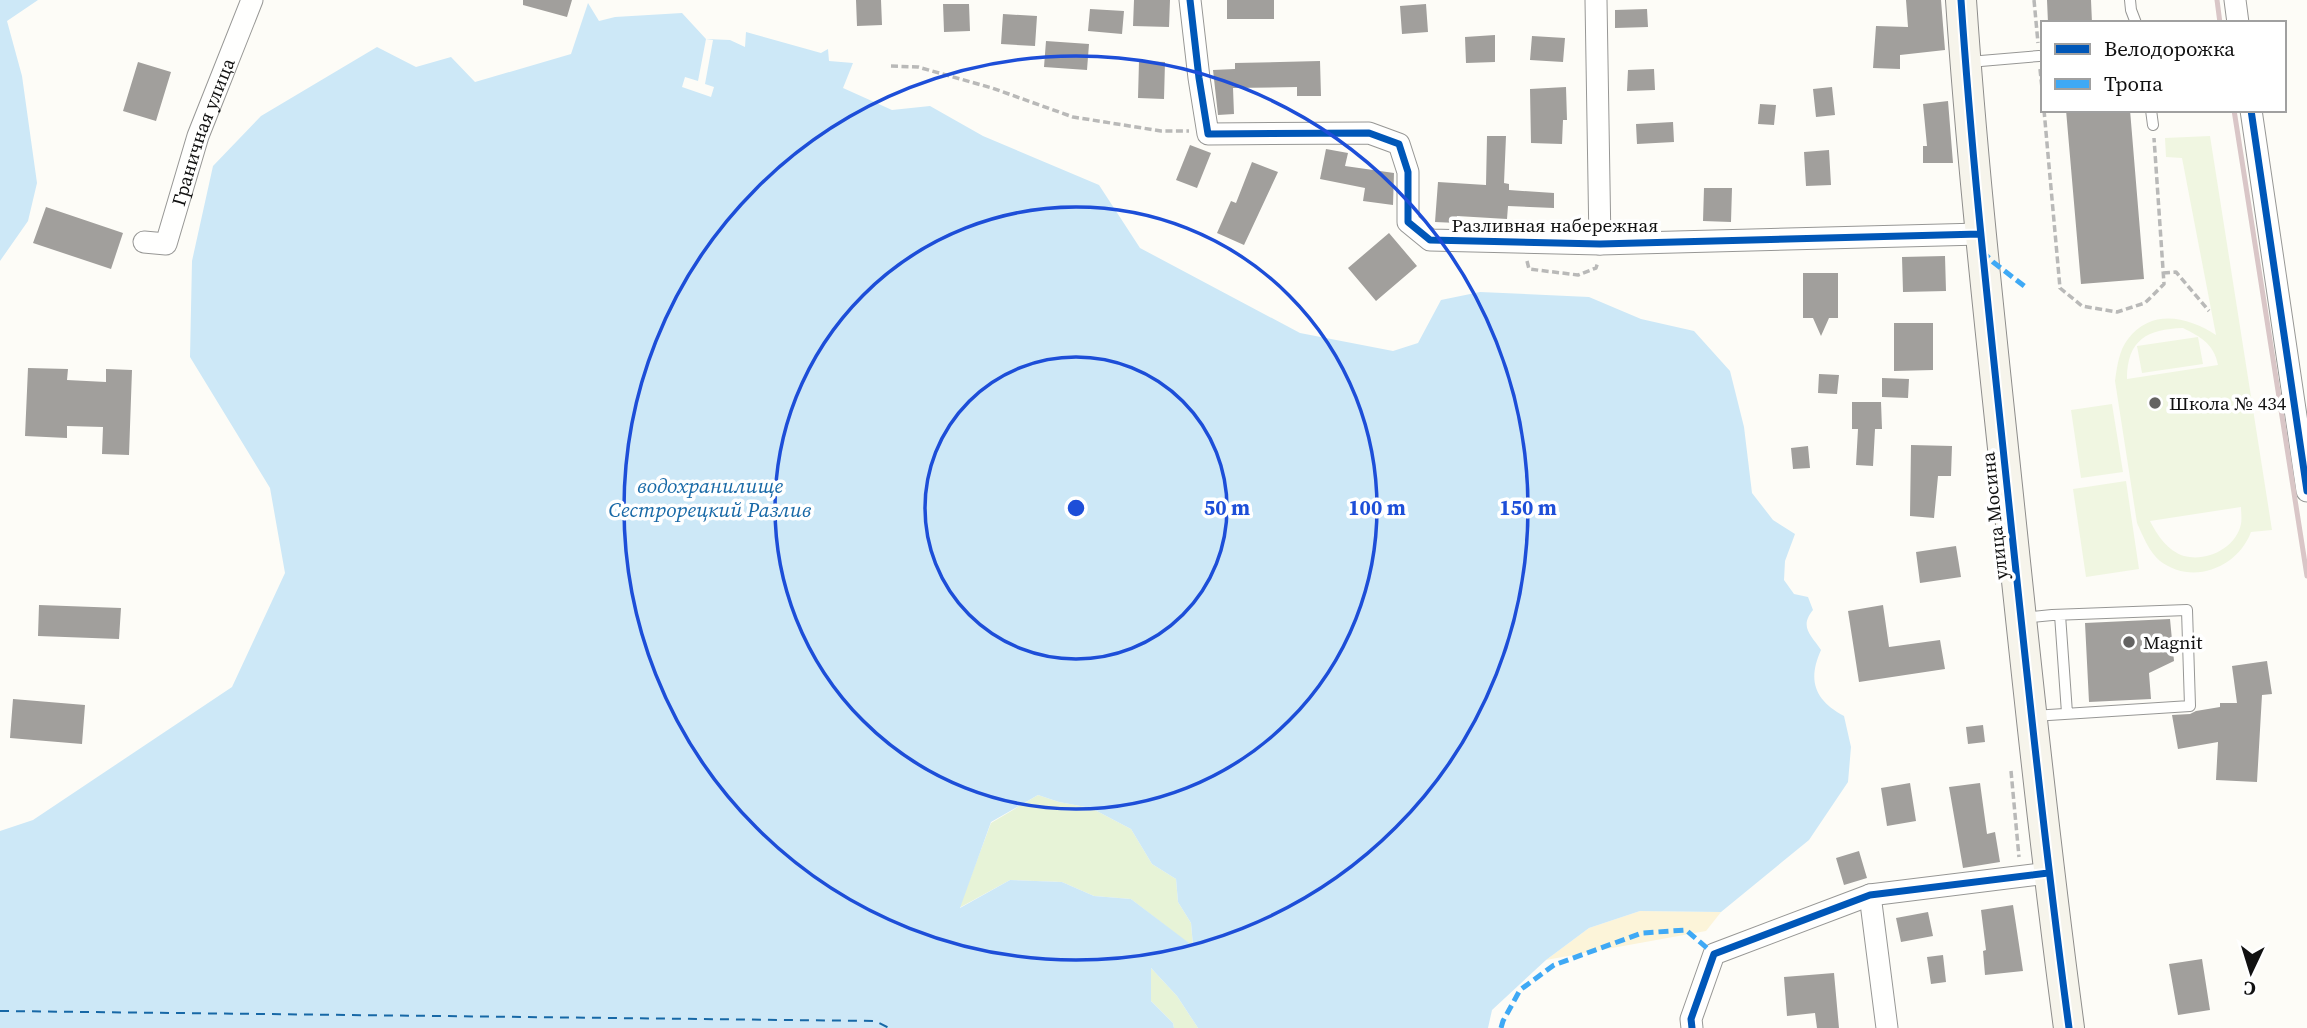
<svg xmlns="http://www.w3.org/2000/svg" width="2307" height="1028" font-family="'Source Serif 4',serif">
<style>
.green{fill:#e7f3d7}
.sand{fill:#fcf4d9}
.pitch{fill:#f0f6e1;fill-rule:evenodd}
.water{fill:#cde8f7;fill-rule:evenodd}
.pier{fill:#fdfcf7}
.lines{fill:none;stroke-linecap:round;stroke-linejoin:round}
.ferry{stroke:#1768a6;stroke-width:2;stroke-dasharray:9 7;stroke-linecap:butt}
.building{fill:#a19f9c}
.lane-casing{stroke:#979795;stroke-width:12}
.street-casing{stroke:#979795;stroke-width:23}
.secondary-casing{stroke:#8e8d8b;stroke-width:32}
.path{stroke:#b9b9b8;stroke-width:3.5;stroke-dasharray:7 3.5;stroke-linecap:butt}
.lane{stroke:#fffffe;stroke-width:10}
.street{stroke:#fffffe;stroke-width:21}
.secondary{stroke:#f6f4eb;stroke-width:30}
.rail{stroke:#d9c6c7;stroke-width:5}
.quiet{stroke:#3fa9f5;stroke-width:5;stroke-dasharray:10 5;stroke-linecap:butt}
.cycleway-casing{stroke:#fff;stroke-width:11}
.cycleway{stroke:#0057b8;stroke-width:7}
.ring{fill:none;stroke:#1d4ed8;stroke-width:3.5}
.poi-dot{fill:#646362;stroke:#fff;stroke-width:2.5}
.labels{text-anchor:middle;stroke-width:7;stroke-linejoin:round;paint-order:stroke}
.street-label{font-size:19px;fill:#111;stroke:#fff}
.poi-label{font-size:19px;fill:#111;stroke:#fff;text-anchor:start}
.water-label{font-size:21px;font-style:italic;fill:#1768a6;stroke:#fff}
.centre{fill:#1d4ed8;stroke:#fff;stroke-width:3.5}
.ring-label{font-size:21px;text-anchor:middle;font-weight:bold;fill:#1d4ed8;stroke:#fff;stroke-width:7;stroke-linejoin:round;paint-order:stroke}
</style>
<rect width="100%" height="100%" fill="#fdfcf7"/>
<path class="green" d="M1038,795L1059,802L1091,808L1131,829L1152,864L1176,879L1178,902L1191,923L1193,947L1131,899L1094,896L1062,882L1010,880L959,908L991,823Z
M1150,967L1177,996L1198,1028H1174L1173,1023L1151,1001Z"/>
<path class="sand" d="M1640,911L1721,912L1706,931L1546,960L1589,928Z"/>
<path class="pitch" d="M2210,136L2272,530L2251,532C2238,567 2193,586 2160,561C2149,552 2143,536 2137,523L2115,381C2117,367 2119,350 2128,339C2152,308 2188,317 2216,335L2182,158L2166,157L2165,138ZM2183,328C2201,337 2214,344 2218,365L2127,379C2127,340 2147,329 2183,328ZM2241,507C2241,512 2242,519 2241,524C2236,548 2207,562 2184,556C2168,551 2157,535 2150,521Z
M2198,337L2203,364L2142,373L2137,346Z
M2112,404L2123,472L2081,478L2071,410Z
M2126,481L2139,569L2086,577L2073,489Z"/>
<path class="water" d="M0,0H38L7,21L22,76L37,183L28,221L0,261Z
M588,3L599,21L615,17L682,13L706,39L730,40L745,47L746,32L821,53L828,49L829,61L853,63L843,88L892,110L930,106L983,136L1099,185L1140,248L1300,333L1393,351L1418,343L1441,300L1480,292L1589,297L1641,319L1694,331L1730,371L1744,427L1752,493L1773,520L1795,534L1785,561L1784,580L1794,594L1808,597L1813,610C1799,627 1811,635 1821,650C1807,681 1815,700 1844,716L1851,747L1848,782L1809,840L1721,912L1640,911L1589,928L1546,960L1492,1010L1488,1028H1198L1177,996L1151,968V1001L1173,1023L1174,1028H0V831L33,820L232,687L285,573L270,488L190,357L192,261L213,166L261,116L377,47L416,67L451,57L475,82L571,54ZM1038,795L1059,802L1091,808L1131,829L1152,864L1176,879L1178,902L1191,923L1193,946L1131,899L1094,896L1062,882L1010,880L960,908L991,822Z"/>
<path class="pier" d="M706,39L713,40L705,84L714,87L711,97L682,87L685,77L698,81Z"/>
<g class="lines">
<path class="ferry" d="M0,1011L875,1021L889,1028"/>
</g>
<path class="building" d="M523,0H572L567,17L523,5Z
M856,0H881L882,25L857,26Z
M1134,0H1170L1169,27L1133,26Z
M1227,0H1274V19H1227Z
M1906,0H1941L1945,50L1900,55V69L1873,68L1876,26L1908,27Z
M2047,0H2091L2092,23H2048Z
M943,4H969L970,31L944,32Z
M1426,4L1428,32L1402,34L1400,6Z
M1090,9L1124,11L1122,34L1088,31Z
M1647,9L1648,27L1615,28V10Z
M1003,14L1037,16L1035,46L1001,44Z
M1495,35V62L1466,63L1465,37Z
M1532,36L1565,38L1563,62L1530,60Z
M1046,41L1089,44L1087,70L1044,67Z
M1139,61L1165,62L1164,99L1138,98Z
M1320,61L1321,96H1297V87L1233,88L1234,114L1218,115L1213,70L1235,69V63Z
M138,62L171,72L156,121L123,111Z
M1654,69L1655,90L1627,91L1628,70Z
M1566,87L1567,120H1563L1562,144L1531,143L1530,89Z
M1832,87L1835,115L1816,117L1813,89Z
M1948,101L1953,163H1923V146H1927L1923,104Z
M1760,104L1776,105L1774,125L1758,124Z
M2066,110H2130L2144,279L2081,284Z
M1673,122L1674,142L1637,144L1636,124Z
M1487,136H1506L1504,183L1509,184V190L1554,193V208L1508,206L1507,219L1457,216V223L1435,222L1438,182L1486,185Z
M1190,145L1211,153L1197,188L1176,180Z
M1326,149L1348,153L1345,166L1394,173L1393,205L1363,201L1365,188L1320,179Z
M1829,150L1831,185L1806,186L1804,152Z
M1252,162L1278,172L1244,245L1217,233L1231,201L1236,203Z
M1704,188H1732L1731,222L1703,221Z
M46,207L123,233L111,269L33,243Z
M1389,233L1417,266L1376,301L1348,268Z
M1945,256L1946,291L1903,292L1902,257Z
M1803,273H1838V318H1829L1821,336L1813,318H1803Z
M1894,323H1933V370L1894,371Z
M28,368L68,369L67,380L106,382V369L132,370L129,455L102,454L103,427L67,426V438L25,436Z
M1819,374L1839,375L1837,394L1818,393Z
M1882,378L1909,379L1908,398L1882,397Z
M1852,402H1881L1882,429H1875L1873,466L1856,465L1858,429H1852Z
M1911,445L1952,446L1951,476H1938L1934,518L1910,516Z
M1808,446L1810,468L1793,469L1791,448Z
M1956,546L1961,577L1920,583L1916,552Z
M39,605L121,608L119,639L38,636Z
M1883,605L1889,647L1940,640L1945,669L1859,682L1848,611Z
M2170,619L2174,661L2149,673L2151,699L2089,702L2085,623Z
M2267,661L2272,694L2262,695L2257,782L2216,780L2218,742L2178,749L2172,715L2190,714L2196,711L2220,707V703H2237L2232,666Z
M13,699L85,705L82,744L10,738Z
M1983,725L1985,742L1968,744L1966,727Z
M1910,783L1916,821L1887,826L1881,788Z
M1980,783L1987,834L1995,832L2000,862L1963,868L1949,787Z
M1859,851L1867,878L1844,885L1836,858Z
M2013,905L2023,971L1985,975L1983,951L1986,950L1981,910Z
M1928,912L1933,936L1901,942L1896,918Z
M1943,955L1946,982L1931,984L1927,957Z
M2202,959L2210,1010L2178,1015L2169,964Z
M1834,973L1839,1028H1817L1815,1013L1787,1016L1784,977Z"/>
<g class="lines">
<g class="lane-casing">
<path id="lane" d="M2130,0L2131,10L2136,23
M1969,62L2039,56
M2151,110L2153,125
M2060,615L2067,713
M2023,618L2052,615L2187,610L2190,706L2033,716"/>
</g>
<g class="street-casing">
<g id="street">
<path d="M1190,0L1199,78L1208,134L1369,133L1399,144L1408,172V222L1430,240L1600,244L1980,234"/>
<path d="M1596,0L1600,244"/>
<path d="M2235,0L2238,23"/>
<path d="M2251,110L2307,491"/>
<path id="s1" d="M144,242L166,244L198,136L252,0"/>
<path d="M1870,895L1887,1028"/>
<path d="M1692,1028L1691,1019L1714,954L1870,895L2048,873"/>
</g>
</g>
<g class="secondary-casing">
<path id="secondary" d="M1961,0C1972,162 1990,324 2007,486C2026,667 2045,848 2069,1028"/>
</g>
<path class="path" d="M2034,0L2038,43
M891,66L918,67L992,88L1073,117L1161,131H1189
M2040,69L2043,98
M2044,110L2060,288L2082,306L2117,312L2145,303L2164,284L2154,138
M1527,261L1529,269L1578,275L1596,268L1598,262
M2163,273L2176,272L2209,311
M2011,771L2019,857"/>
<use href="#lane" class="lane"/>
<use href="#street" class="street"/>
<use href="#secondary" class="secondary"/>
<path class="rail" d="M2217,0L2220,23
M2234,110L2307,576"/>
<path class="quiet" d="M1982,251L1993,262L2028,289
M1501,1028L1503,1021L1520,990L1554,965L1642,933L1686,930L1714,954"/>
<g class="cycleway-casing">
<path id="cycleway" d="M1190,0L1199,78L1208,134L1369,133L1399,144L1408,172V222L1430,240L1600,244L1980,234
M1961,0C1972,162 1990,324 2007,486C2026,667 2045,848 2069,1028
M2251,110L2307,491
M1692,1028L1691,1019L1714,954L1870,895L2048,873"/>
</g>
<use href="#cycleway" class="cycleway"/>
</g>
<g class="ring">
<circle cx="1076" cy="508" r="151"/>
<circle cx="1076" cy="508" r="301"/>
<circle cx="1076" cy="508" r="452"/>
</g>
<g class="poi-dot">
<circle cx="2155" cy="403" r="7"/>
<circle cx="2129" cy="642" r="7"/>
</g>
<g class="labels">
<g class="street-label">
<text dy="7" stroke="none"><textPath href="#s1" startOffset="140">Граничная улица</textPath></text>
<text x="1555" y="232">Разливная набережная</text>
<text transform="translate(1994 516) rotate(-96)" y="7">улица Мосина</text>
</g>
<g class="poi-label">
<text x="2169" y="410">Школа № 434</text>
<text x="2143" y="649">Magnit</text>
</g>
<g class="water-label">
<text x="710" y="493">водохранилище<tspan x="710" dy="24">Сестрорецкий Разлив</tspan></text>
</g>
</g>
<circle cx="1076" cy="508" r="10" class="centre"/>
<g class="ring-label">
<text x="1227" y="515">50 m</text>
<text x="1377" y="515">100 m</text>
<text x="1528" y="515">150 m</text>
</g>
<rect x="2041" y="21" width="245" height="91" fill="#ffffff" stroke="#a0a0a0" stroke-width="2"/>
<rect x="2055" y="44" width="35" height="10" fill="#0057b8" stroke="#a0a0a0" stroke-width="2"/>
<text x="2104" y="56" font-size="21" fill="#111111">Велодорожка</text>
<rect x="2055" y="79" width="35" height="10" fill="#3fa9f5" stroke="#a0a0a0" stroke-width="2"/>
<text x="2104" y="91" font-size="21" fill="#111111">Тропа</text>
<g transform="translate(2251 972) rotate(184)" stroke="#ffffff" stroke-width="5" paint-order="stroke">
<path d="M0-5L12 26L0 18L-12 26Z" fill="#111111"/>
<text y="-10" font-size="19" font-weight="bold" text-anchor="middle" fill="#111111">С</text>
</g>
</svg>
